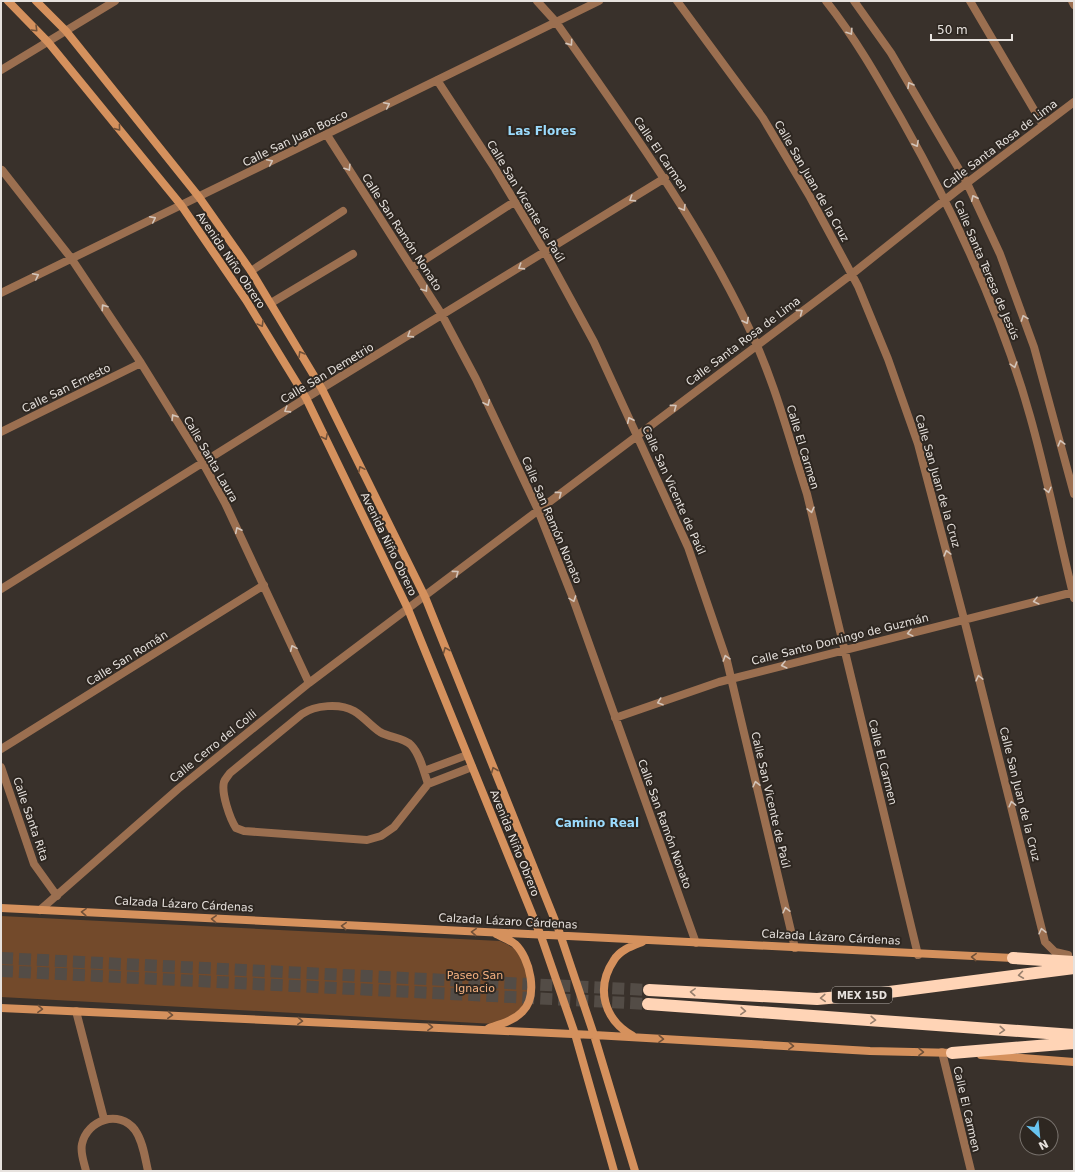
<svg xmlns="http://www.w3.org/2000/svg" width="1075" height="1172" font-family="'DejaVu Sans',sans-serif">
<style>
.green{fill:#734a2b}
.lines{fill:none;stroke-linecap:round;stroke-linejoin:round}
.highway-tunnel{stroke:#534c46;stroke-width:12;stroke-dasharray:12 6;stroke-linecap:butt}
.street{stroke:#9b6f50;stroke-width:8}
.secondary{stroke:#d5915d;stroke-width:8}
.highway{stroke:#ffd4b6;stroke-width:12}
.oneway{stroke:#715139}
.oneway2{stroke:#d4c5ba}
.oneway3{stroke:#967e6c}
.labels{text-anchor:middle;stroke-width:4;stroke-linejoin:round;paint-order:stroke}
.shield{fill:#2e2721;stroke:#b0aaa5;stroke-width:1}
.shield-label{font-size:10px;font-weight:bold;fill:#e7e2de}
.street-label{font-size:11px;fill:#e7e2de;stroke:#2e2721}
.park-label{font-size:11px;fill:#f6b281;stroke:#2e2721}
.neighbourhood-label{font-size:12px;font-weight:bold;fill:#9bdbfd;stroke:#2e2721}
</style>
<rect width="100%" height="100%" fill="#39312b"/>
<path class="green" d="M1,916L500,941C504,943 509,945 513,948C530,961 533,995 519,1010C512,1017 503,1020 495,1024L1,997Z"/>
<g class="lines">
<path class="highway-tunnel" d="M1,958L649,990
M1,971L648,1004"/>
<path class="street" d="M537,1L556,22C625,121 696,217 748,326C774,379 789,438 807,494L918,955
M677,1L763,118L810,197L858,286L888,359L918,444L964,619L1045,942L1055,952L1068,955
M826,1C856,39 879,80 903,122C956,216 1001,313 1030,416C1047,476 1059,537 1074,598
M854,1L891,53L967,183L1000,254L1034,347L1074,494
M970,1L1043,125
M1072,1L1074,5
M1,70L115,1
M437,80L494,167L545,252L594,342L688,547L727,661L795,948
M327,135L442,315L476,379L538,510L572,596L696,943
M2,170L71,258L141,363L203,463L225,503L309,683
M412,268L514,202
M251,271L343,211
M1,293L599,1
M271,303L353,254
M1,432L141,363
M1,589L306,398L665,178
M615,718L719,682L1074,592
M1,749L264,585
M1,767L34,864L57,896
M424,771L467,755
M428,784C424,772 420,754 411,745C403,737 390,738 380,732C371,726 364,717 354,711C340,703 315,705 302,714L230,773C228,776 225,779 224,782C221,793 230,819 236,828L244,831L367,840L381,836L394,827L428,784L472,767
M40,910L178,789L309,683L852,274L955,192L1074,102
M76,1011L104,1119
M942,1052L971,1171
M86,1171C84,1162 80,1153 82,1144C87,1120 119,1109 135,1130C143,1141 145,1158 148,1171"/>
<path class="secondary" d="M8,1L48,42L181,205L246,300L306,398L408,609L541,936L575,1034L614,1171
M36,1L66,31L199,197L251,271L322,389L425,597L558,928L594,1035L635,1171
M1,908L1013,958
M1,1008L594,1035L870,1051L956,1053
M489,1028C501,1024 513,1021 522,1012C539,996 530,958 515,944C510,940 502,937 496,934
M633,1036C604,1020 595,988 614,960C620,950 632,946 642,942
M981,1055L1074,1062"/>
<path class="highway" d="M1013,958L1074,962
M649,990L817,999L874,994L1074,968
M648,1004L1074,1035
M952,1053L1074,1043"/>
</g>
<defs><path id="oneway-chevron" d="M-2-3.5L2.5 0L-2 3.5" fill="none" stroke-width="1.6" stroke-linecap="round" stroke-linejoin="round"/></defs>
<g class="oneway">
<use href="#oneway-chevron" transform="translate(35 29) rotate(45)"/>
<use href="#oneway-chevron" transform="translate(118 128) rotate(51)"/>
<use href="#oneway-chevron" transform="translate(261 324) rotate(59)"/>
<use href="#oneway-chevron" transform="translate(301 354) rotate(-120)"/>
<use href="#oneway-chevron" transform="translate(325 437) rotate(64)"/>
<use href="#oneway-chevron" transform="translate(361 469) rotate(-116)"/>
<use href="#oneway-chevron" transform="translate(446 650) rotate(-112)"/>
<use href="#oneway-chevron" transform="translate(494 770) rotate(-112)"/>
<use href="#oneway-chevron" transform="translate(84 912) rotate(-177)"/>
<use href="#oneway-chevron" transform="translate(214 919) rotate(-177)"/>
<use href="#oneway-chevron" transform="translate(344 926) rotate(-177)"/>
<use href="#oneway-chevron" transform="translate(474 932) rotate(-177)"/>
<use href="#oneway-chevron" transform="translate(974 957) rotate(-178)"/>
<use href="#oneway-chevron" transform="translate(40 1009) rotate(2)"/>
<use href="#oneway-chevron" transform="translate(170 1015) rotate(3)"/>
<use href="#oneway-chevron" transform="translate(300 1021) rotate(3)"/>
<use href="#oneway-chevron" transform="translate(430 1027) rotate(3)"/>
<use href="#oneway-chevron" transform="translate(661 1039) rotate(3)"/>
<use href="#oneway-chevron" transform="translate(791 1046) rotate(3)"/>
<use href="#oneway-chevron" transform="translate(921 1052) rotate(1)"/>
</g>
<g class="oneway2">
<use href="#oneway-chevron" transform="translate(850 32) rotate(57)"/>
<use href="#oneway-chevron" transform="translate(570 43) rotate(55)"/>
<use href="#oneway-chevron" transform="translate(910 85) rotate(-120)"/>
<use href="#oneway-chevron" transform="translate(387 105) rotate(-26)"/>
<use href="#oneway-chevron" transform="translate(916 144) rotate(61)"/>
<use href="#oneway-chevron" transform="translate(270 162) rotate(-26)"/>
<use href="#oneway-chevron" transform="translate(348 168) rotate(57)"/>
<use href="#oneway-chevron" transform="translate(974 198) rotate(-115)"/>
<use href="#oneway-chevron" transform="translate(632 199) rotate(148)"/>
<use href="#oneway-chevron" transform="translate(683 208) rotate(59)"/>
<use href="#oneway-chevron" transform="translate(153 219) rotate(-26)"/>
<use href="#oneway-chevron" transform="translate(521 267) rotate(148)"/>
<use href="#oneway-chevron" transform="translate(36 276) rotate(-27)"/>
<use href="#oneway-chevron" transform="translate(425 289) rotate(57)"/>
<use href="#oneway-chevron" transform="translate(104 307) rotate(-124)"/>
<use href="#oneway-chevron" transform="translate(800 312) rotate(-37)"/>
<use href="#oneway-chevron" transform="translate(1024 318) rotate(-110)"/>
<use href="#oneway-chevron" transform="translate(746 321) rotate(63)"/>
<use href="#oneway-chevron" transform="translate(410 335) rotate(148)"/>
<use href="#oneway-chevron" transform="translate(1014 365) rotate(73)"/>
<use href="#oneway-chevron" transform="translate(487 403) rotate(65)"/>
<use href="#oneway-chevron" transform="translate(674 407) rotate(-37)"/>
<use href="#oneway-chevron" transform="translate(287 410) rotate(148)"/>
<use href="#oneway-chevron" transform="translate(174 417) rotate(-122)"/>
<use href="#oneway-chevron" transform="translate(630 420) rotate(-115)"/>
<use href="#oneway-chevron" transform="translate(1061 443) rotate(-105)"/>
<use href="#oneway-chevron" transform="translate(1048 490) rotate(76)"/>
<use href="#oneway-chevron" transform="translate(559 494) rotate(-37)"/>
<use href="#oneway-chevron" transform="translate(811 510) rotate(76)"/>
<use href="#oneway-chevron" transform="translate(238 530) rotate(-116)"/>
<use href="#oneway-chevron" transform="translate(947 553) rotate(-105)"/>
<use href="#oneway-chevron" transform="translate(456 573) rotate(-37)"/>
<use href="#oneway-chevron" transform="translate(573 599) rotate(70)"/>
<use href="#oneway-chevron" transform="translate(1036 601) rotate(166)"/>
<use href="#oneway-chevron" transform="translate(910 633) rotate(166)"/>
<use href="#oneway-chevron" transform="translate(293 648) rotate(-114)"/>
<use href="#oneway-chevron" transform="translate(726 658) rotate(-107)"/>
<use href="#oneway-chevron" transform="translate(784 665) rotate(166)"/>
<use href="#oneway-chevron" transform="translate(979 678) rotate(-104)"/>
<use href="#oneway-chevron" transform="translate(660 702) rotate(161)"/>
<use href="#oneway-chevron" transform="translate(756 784) rotate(-103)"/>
<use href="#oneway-chevron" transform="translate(1012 804) rotate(-104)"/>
<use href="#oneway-chevron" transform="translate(786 910) rotate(-103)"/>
<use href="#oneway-chevron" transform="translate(1042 931) rotate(-103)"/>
</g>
<g class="oneway3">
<use href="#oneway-chevron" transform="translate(1021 975) rotate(172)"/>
<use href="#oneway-chevron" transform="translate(693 992) rotate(-177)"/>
<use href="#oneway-chevron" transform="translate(823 998) rotate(177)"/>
<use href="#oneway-chevron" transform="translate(743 1011) rotate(4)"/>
<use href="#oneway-chevron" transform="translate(873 1020) rotate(4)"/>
<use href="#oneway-chevron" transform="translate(1002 1030) rotate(4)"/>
</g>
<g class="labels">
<rect class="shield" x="832" y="987" width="60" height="16" rx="3"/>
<g class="shield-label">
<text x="862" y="999">MEX 15D</text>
</g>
<g class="street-label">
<text transform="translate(295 138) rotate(-26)" y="4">Calle San Juan Bosco</text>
<text transform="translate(1000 144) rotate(-37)" y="4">Calle Santa Rosa de Lima</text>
<text transform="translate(661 154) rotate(56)" y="4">Calle El Carmen</text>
<text transform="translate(812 181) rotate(60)" y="4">Calle San Juan de la Cruz</text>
<text transform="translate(526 201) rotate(59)" y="4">Calle San Vicente de Paúl</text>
<text transform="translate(402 232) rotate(57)" y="4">Calle San Ramón Nonato</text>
<text transform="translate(231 260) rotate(56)" y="4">Avenida Niño Obrero</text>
<text transform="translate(987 270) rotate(67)" y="4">Calle Santa Teresa de Jesús</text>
<text transform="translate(743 341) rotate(-37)" y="4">Calle Santa Rosa de Lima</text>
<text transform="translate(327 373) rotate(-31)" y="4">Calle San Demetrio</text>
<text transform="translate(66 388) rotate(-26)" y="4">Calle San Ernesto</text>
<text transform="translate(803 447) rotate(73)" y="4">Calle El Carmen</text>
<text transform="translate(211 459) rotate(60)" y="4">Calle Santa Laura</text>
<text transform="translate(938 481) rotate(74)" y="4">Calle San Juan de la Cruz</text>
<text transform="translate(674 490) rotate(66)" y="4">Calle San Vicente de Paúl</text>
<text transform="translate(552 520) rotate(67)" y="4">Calle San Ramón Nonato</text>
<text transform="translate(389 544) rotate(64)" y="4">Avenida Niño Obrero</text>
<text transform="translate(840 639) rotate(-14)" y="4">Calle Santo Domingo de Guzmán</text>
<text transform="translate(127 658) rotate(-32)" y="4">Calle San Román</text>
<text transform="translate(213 746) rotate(-39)" y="4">Calle Cerro del Colli</text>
<text transform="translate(883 762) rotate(76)" y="4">Calle El Carmen</text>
<text transform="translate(1020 794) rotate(76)" y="4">Calle San Juan de la Cruz</text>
<text transform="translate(771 800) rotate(77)" y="4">Calle San Vicente de Paúl</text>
<text transform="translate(31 819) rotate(71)" y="4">Calle Santa Rita</text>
<text transform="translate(665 824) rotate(70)" y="4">Calle San Ramón Nonato</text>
<text transform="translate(515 843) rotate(68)" y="4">Avenida Niño Obrero</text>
<text transform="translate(184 904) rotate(3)" y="4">Calzada Lázaro Cárdenas</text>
<text transform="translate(508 921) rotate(3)" y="4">Calzada Lázaro Cárdenas</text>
<text transform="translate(831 937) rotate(3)" y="4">Calzada Lázaro Cárdenas</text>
<text transform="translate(967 1109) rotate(77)" y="4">Calle El Carmen</text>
</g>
<g class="park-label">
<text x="475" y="979">Paseo San<tspan x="475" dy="13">Ignacio</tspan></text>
</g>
<g class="neighbourhood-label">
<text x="542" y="135">Las Flores</text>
<text x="597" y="827">Camino Real</text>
</g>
</g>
<rect width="1075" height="1172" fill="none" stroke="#e7e2de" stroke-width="4"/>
<g transform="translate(1039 1136) rotate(153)"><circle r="19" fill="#2e2721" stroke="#78726d"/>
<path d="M0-3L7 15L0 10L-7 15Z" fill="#68c4f0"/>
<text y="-6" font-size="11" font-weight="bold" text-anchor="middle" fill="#e7e2de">N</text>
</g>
<path d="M931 34v6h81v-6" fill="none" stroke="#e7e2de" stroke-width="2"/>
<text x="937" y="34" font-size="12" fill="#e7e2de" stroke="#2e2721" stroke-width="3" paint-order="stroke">50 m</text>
</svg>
